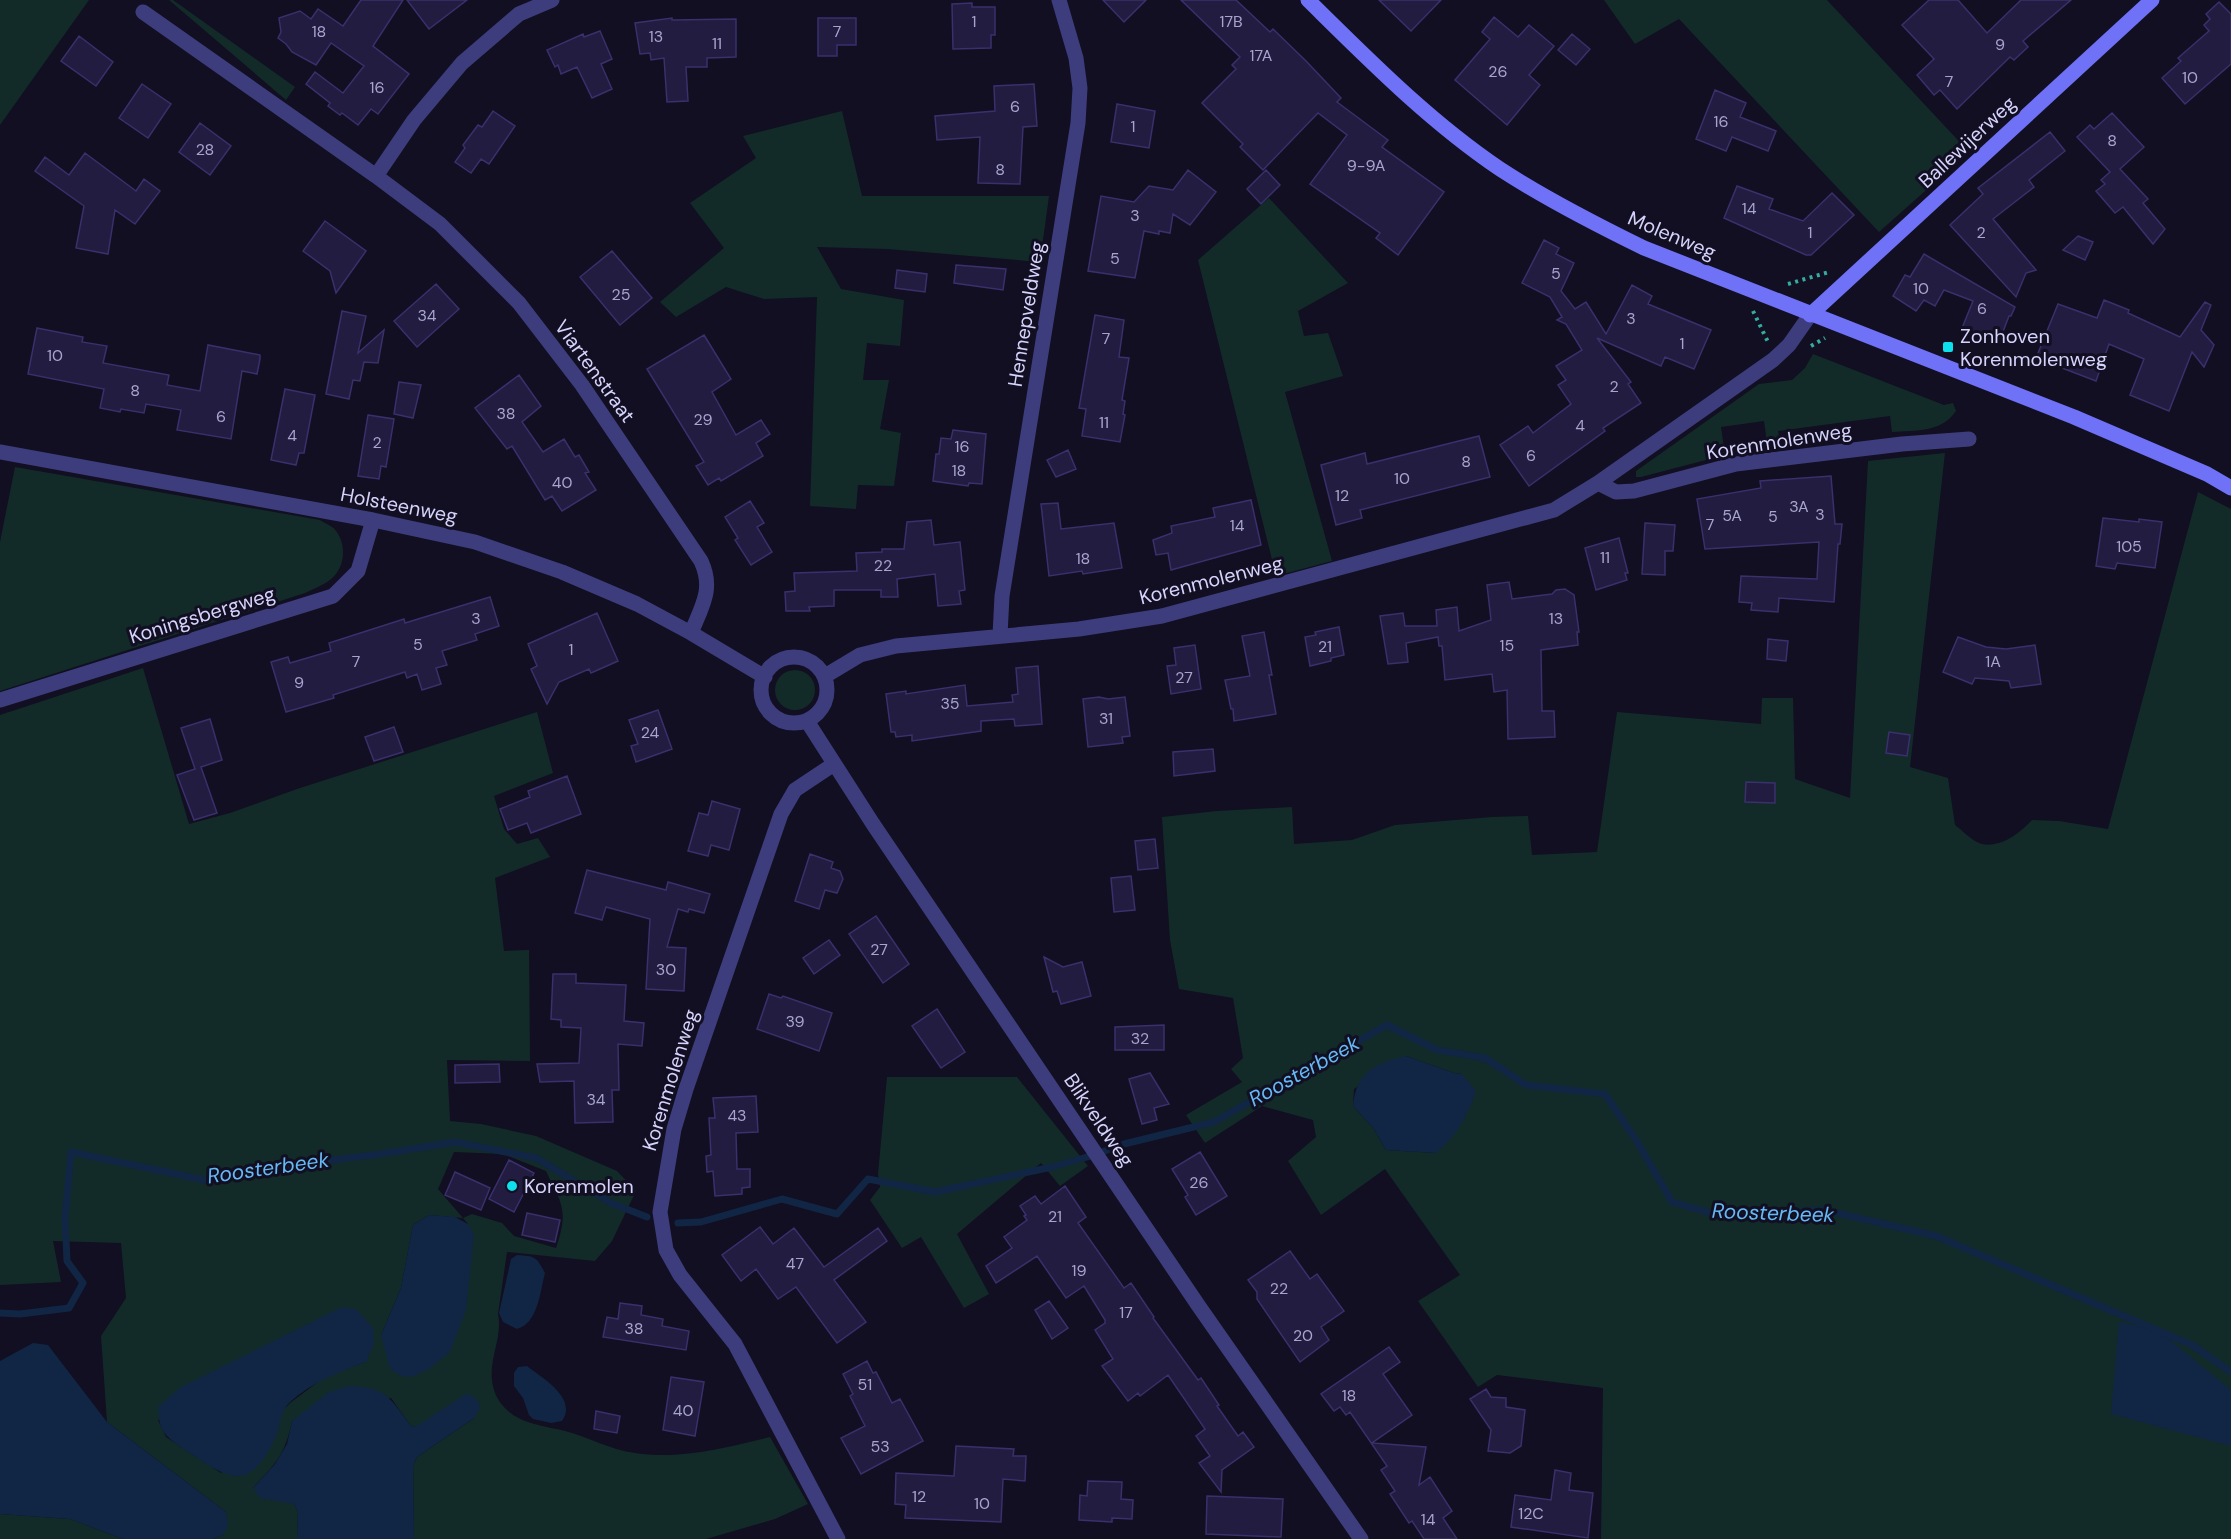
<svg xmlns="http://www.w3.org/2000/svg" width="2231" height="1539" font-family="'DM Sans',sans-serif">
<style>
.green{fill:#122b29;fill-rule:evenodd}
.water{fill:#112644}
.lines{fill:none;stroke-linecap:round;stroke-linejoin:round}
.stream{stroke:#112644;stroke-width:7}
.building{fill:#221c41;stroke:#39306c;stroke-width:1.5}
.path{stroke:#36aca0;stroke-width:4;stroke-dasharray:3 4.5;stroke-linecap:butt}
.street{stroke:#3d3d7d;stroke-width:15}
.secondary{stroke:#6f71f6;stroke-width:15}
.poi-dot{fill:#0edfec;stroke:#110f21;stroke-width:2}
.labels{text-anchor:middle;stroke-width:6;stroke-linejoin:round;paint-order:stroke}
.number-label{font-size:16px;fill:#a8a4cd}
.street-label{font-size:20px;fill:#d5d2fc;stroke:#110f21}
.poi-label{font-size:20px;fill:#d5d2fc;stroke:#110f21;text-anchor:start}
.water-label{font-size:21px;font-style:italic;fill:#66b9f6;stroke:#110f21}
</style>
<rect width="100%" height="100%" fill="#110f21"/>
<path class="green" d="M0,0H89L0,125Z
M169,0H173L295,87L286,100Z
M1604,0H1827L1969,152L1879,232L1679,19L1635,44Z
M842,111L862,196H1049L1040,262L888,249L817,247L841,289L904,300L900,346L867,343L863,380H889L880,429L901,433L894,486L858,485L856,509L810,506L817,297L764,299L726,287L676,317L660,302L724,248L690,203L756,158L743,136Z
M1269,198L1348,283L1298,311L1304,336L1328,333L1343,376L1285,392L1332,561L1276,576L1198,260Z
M1813,354L1944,405L1953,403L1956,411C1941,433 1916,430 1892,432L1890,416L1778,431L1781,448L1768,450L1764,421L1721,427L1725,455L1641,477H1636V471L1759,384L1792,380L1805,368Z
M1945,453L1910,767L1948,778L1955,825C1962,830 1973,842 1982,844C2001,848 2020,833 2032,820L2059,821L2108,829L2198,492L2231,509V1539H1601L1603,1388L1497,1375L1478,1387L1418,1301L1460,1275L1385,1169L1321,1215L1288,1161L1316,1137L1313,1120L1262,1106L1205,1143L1186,1115L1242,1082L1231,1069L1243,1058L1233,998L1179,989L1170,940L1162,817L1217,811L1292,807L1294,844L1352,840L1395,825L1492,817L1528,816L1532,855L1597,852L1617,712L1761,724L1762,698H1793L1795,779L1850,798L1868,461ZM1406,1056L1454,1073L1462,1074L1436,1153L1386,1150L1374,1129L1353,1106L1354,1089Z
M15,467L320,520C326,524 333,526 336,531C347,545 345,568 331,579C324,585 313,589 305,593L0,691V542Z
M143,668L189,824L230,813L297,789L537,712L553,773L494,796L504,829L517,844L538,838L550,857L495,878L504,951L529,950L530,1061L447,1060L450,1121L481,1124L536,1136L617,1171L636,1191L612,1241L595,1261L507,1252L498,1314C504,1343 481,1368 498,1399C512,1423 540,1425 565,1431C588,1437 611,1450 635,1453C679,1460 727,1448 770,1437L808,1504L775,1519L706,1539H414L413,1466L417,1457L474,1418L415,1427L410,1425L391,1398L292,1421C285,1455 276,1463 253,1488L294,1504L298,1512L297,1539H214L224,1534L226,1512L107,1422L101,1336L126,1298L121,1243L53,1241L61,1282L0,1285V715ZM454,1152L503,1154L546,1171C562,1205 569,1210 556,1248L514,1236L502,1223L472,1214L463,1218L438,1189ZM429,1215L463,1218L468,1224L381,1335L401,1288L413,1225ZM366,1362L326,1376L290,1403L221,1473L166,1437L158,1420Z
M775 690a20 20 0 1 1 40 0a20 20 0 1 1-40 0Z
M887,1077H1017L1088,1166L1060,1186L1041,1163L957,1234L989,1294L964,1308L921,1237L902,1248L870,1200L880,1187L878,1174Z
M0,1514L70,1519L123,1539H0Z"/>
<path class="water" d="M1406,1056L1454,1073L1462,1074L1476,1091C1466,1118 1458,1134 1436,1153L1386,1150L1374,1129L1353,1106C1356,1072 1376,1063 1406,1056Z
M429,1215L455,1217L468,1224L474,1235L466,1310L450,1352L429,1369L411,1377L401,1376L390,1369L381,1335L401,1288L413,1225Z
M517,1255C535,1256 537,1257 545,1273C540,1292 538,1323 517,1329L503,1322L499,1313L511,1259Z
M342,1307L356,1309L373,1328L374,1344L366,1362C339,1372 312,1382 290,1402C280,1411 281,1425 276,1436C249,1496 227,1478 184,1449C165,1436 157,1430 159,1406L181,1387Z
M2119,1322L2159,1331L2231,1390V1446L2111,1414Z
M33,1343L48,1345L107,1422L226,1512L228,1525L224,1534L214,1539H123L70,1519L0,1514V1361Z
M527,1366C542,1378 578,1398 562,1421L551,1423L533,1419L529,1415L523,1398L514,1386V1373L518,1367Z
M349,1386C386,1388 389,1396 410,1425L415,1427L466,1394C475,1396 478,1399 480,1408L474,1418L417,1457L413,1466L414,1539H297L298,1512L294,1504L260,1498L253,1488L275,1464L287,1444L292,1421L329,1392Z"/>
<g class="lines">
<path class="stream" d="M1099,1153L1124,1144L1214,1122L1387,1025L1437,1050L1485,1058L1526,1085L1605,1094L1636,1140L1672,1202L1714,1214L1824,1210L1936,1236L2192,1345L2231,1372
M678,1223L701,1222L782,1199L837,1214L868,1179L935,1192L1052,1167L1094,1155
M0,1313L20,1314L69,1308L83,1283L67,1261L65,1218L71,1152L209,1181L284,1166L381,1154L455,1142L536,1158L611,1203L647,1217"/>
</g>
<path class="building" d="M361,0H403L373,46L409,74L378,114L371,109L358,125L342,113L340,115L328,106L330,103L306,84L315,72L343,93L364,66L331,43L316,65L292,52L286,44L278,38L281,32L279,18L300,11L311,19L318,9L343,26Z
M407,0H467L429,29Z
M1103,0H1146L1124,22Z
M1181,0H1236L1270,32L1273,29L1306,61L1341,98L1337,102L1388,140L1382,147L1444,192L1398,255L1376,238L1380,233L1310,184L1347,135L1318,113L1263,170L1240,147L1243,144L1202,103L1236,69L1232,65L1240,57Z
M1379,0H1441L1411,31Z
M1929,0H1958L1987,33L2021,0H2071L2023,41L2028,47L2014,60L2010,57L1957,109L1940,90L1934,95L1917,75L1934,59L1902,25Z
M2219,2L2231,14V64L2185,104L2162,78L2181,61L2178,58L2209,31L2204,25L2210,19L2206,14Z
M972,3V7H995V35H991V48L953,49L952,4Z
M1494,17L1518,37L1529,25L1554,46L1529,75L1540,85L1507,125L1455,80L1490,39L1482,32Z
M672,18V20L736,19V57L707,58V67H686L688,101L667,102L664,58L651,60L650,53L640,54L635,23Z
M818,18H856V45H837V56H818Z
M600,31L612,59L601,64L612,89L592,98L577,67L561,74L558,65L555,67L547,50L583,34L584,37Z
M1572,34L1590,49L1576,65L1558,50Z
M79,36L113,62L96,86L61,61Z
M142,84L171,104L148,138L119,118Z
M1034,84L1037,126L1023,127L1020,184L978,183L980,137L937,140L935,116L995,111L994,86Z
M1715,90L1746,103L1740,117L1776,131L1768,151L1732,137L1726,151L1696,139Z
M1117,104L1155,111L1149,148L1111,142Z
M493,111L515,126L489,164L481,159L471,173L455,162L465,148L463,145L478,125L482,127Z
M2112,113L2144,147L2120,169L2148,199L2143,203L2165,229L2153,244L2123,207L2115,213L2096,191L2105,184L2101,180L2110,172L2077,137L2090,125L2094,129Z
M200,123L231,146L210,175L179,152Z
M2050,132L2065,151L2029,180L2034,187L1993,219L2036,270L2026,273L2016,297L1950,225L1983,194L1978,188Z
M85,153L136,191L144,179L160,191L135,224L115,210L108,254L76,248L84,206L35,171L45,157L69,175Z
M1188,170L1216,192L1190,225L1173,214L1170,233L1159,231V234L1144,231L1135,278L1088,271L1101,196L1134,202L1149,186L1173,190Z
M1266,170L1280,185L1261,204L1247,189Z
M1737,186L1773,199L1769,209L1803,221L1832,193L1854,215L1811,255H1806L1724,218Z
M325,221L366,251L336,293L330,271L303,251Z
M2078,236L2093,242L2085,260L2063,250Z
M1544,240L1559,248L1556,254L1574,263L1561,291L1575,309L1586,302L1606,334L1632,285L1652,296L1648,304L1711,330L1694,369L1665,357L1661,366L1597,338L1631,382L1628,384L1641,403L1603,428L1605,431L1529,486L1500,445L1528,426L1533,433L1571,404L1558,385L1566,380L1556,366L1582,350L1566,324L1557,320L1562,317L1550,297L1522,283Z
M612,251L652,298L620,325L580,277Z
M1924,254L2015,307L2011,316H2009L1999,342L1962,328L1973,301L1944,290L1935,306L1924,300L1916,311L1893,296L1905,275L1910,277Z
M956,265L1006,269L1003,290L954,283Z
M897,270L927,274L925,292L895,288Z
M436,284L459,309L417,347L394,321Z
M2104,300L2129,310L2128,313L2180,337L2205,302L2211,305L2201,330L2214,345L2204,367L2192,352L2169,411L2130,395L2144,359L2109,344L2096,381L2036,358L2058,304L2097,318Z
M342,311L366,316L358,353L384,330L378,363L364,362L360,381L353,380L349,399L326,394Z
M1095,315L1124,320L1119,357L1129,358L1122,400L1125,401L1123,414L1125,415L1120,442L1082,436L1086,409L1079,408Z
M37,328L83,337L82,342L107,346L103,363L169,375L167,385L200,391L208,345L260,355V359L257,374L242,371L231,439L177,430L181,410L146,404L144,413L121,409L120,412L100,408L104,389L28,374Z
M704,335L731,379L712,392L736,435L761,420L770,434L756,443L763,456L721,481L719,478L708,485L696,466L704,462L647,369Z
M519,375L541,406L522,422L543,452L564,439L575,457L579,455L589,472L585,473L596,490L562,511L552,496L545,500L512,446L507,449L475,408Z
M399,382L421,385L413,418L394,414Z
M285,389L315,395L304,453H299L296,465L271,460Z
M368,415L394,419L386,467L381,466L379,479L358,476Z
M953,430L986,434L982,484L969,483L968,486L933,481L936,454H939L941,438L951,439Z
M1479,436L1490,477L1360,510L1362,518L1336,525L1321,465L1365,453L1367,464Z
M1068,450L1076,469L1056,477L1047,460Z
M1831,476L1835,524H1842L1840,544H1838L1834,602L1779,598L1778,612L1751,610L1752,603L1739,602L1741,576L1817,579L1819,542L1705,549L1697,499L1761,488L1760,481Z
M1251,500L1261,545L1171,570L1168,553L1156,555L1153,540L1172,533L1171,526L1215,517L1213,508Z
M750,501L764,523L757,527L772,552L751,565L735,540L738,538L725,517Z
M1058,503L1061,529L1114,523L1122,568L1083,574L1082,571L1049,576L1041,504Z
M2103,518L2139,522V519L2162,522L2155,568L2117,563L2115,569L2096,566Z
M931,520L934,545L960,542L965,590L959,591L961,604L938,606L935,574L897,579L898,597H881V590H834V606L809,607L810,611H786L785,592L795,591L794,573L857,571L856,553L882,552V549H904L907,522Z
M1645,523L1675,525L1673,551H1665V575L1642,574Z
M1619,538L1628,573H1625L1627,580L1596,590L1585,548Z
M1509,582L1512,599L1552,594L1556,590L1565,589L1574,595L1579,632H1577L1578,645L1541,650L1542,711H1554L1555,737L1508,739L1507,690L1494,692L1492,674L1445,680L1442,646H1439L1438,637L1406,643L1408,662L1388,664L1380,616L1403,613L1405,626H1437L1436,610L1457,607L1459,631L1491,620L1487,585Z
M490,597L499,626L475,634L477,640L442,651L447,665L436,668L441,684L422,690L417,674L407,678L405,672L333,695L334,698L286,712L271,662L288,657L290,663L331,651L329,643L404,619L405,623Z
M597,613L618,661L591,673L589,669L559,682L547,704L531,669L537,666L528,644Z
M1339,627L1344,655L1331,658V661L1310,666L1305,637L1316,635L1315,632Z
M1264,632L1272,675H1269L1276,714L1234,721L1233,709H1231L1225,680L1250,676L1242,636Z
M1958,637L1986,647L2006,649L2035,645L2041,684L2011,688L2009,681L1975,678L1972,684L1943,672Z
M1768,639L1788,641L1786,661L1767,659Z
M1195,645L1201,689L1171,694L1167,666L1176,665L1174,648Z
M1038,666L1042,724L1015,726L1014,719L981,721V731L912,741V735L896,737L895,732H891L886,694L906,691V694L965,685L967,706L1013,702L1012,695L1018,694L1016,668Z
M1099,697L1108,699L1125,697L1130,736L1122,737L1123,743L1088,747L1083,699Z
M658,710L672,749L636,762L631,746L638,744L629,720Z
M210,719L222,760L201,767L217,813L194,820L177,775L195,769L181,728Z
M394,727L403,752L374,761L365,737Z
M1889,732L1910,735L1907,756L1886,753Z
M1213,749L1215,771L1174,776L1173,752Z
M567,776L581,814L531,833L527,823L508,830L500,809L530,797L528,791Z
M1746,782L1775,783V803L1745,802Z
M712,801L740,809L729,850L711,845L708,856L688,851L699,813L708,815Z
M1155,839L1158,868L1138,870L1135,841Z
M810,854L833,862L831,868L840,871L843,879L837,893L825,890L819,909L795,901Z
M587,870L666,890L668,882L710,894L704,913L689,909L688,912L678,909L667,947L686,948L684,991L646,989L650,919L606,907L602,920L575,913Z
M1131,876L1135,910L1114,912L1111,878Z
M876,916L909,964L883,983L849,934Z
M829,940L840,955L814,974L803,958Z
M1044,957L1063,967L1082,962L1091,996L1061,1004L1057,991L1053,992Z
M553,974H576V983L626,985L624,1021L644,1023L642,1046L618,1044L619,1090H612L613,1122L575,1123L574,1081L540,1082L537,1064L579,1063L581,1028L561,1027V1020L551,1019Z
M769,994L781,998L783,996L832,1013L819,1051L757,1029Z
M937,1009L965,1052L941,1068L912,1026Z
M1164,1025V1050H1115V1027Z
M499,1064L500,1082L455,1083V1065Z
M1150,1073L1169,1104L1154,1108L1157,1120L1142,1124L1129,1079Z
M756,1096L758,1132L736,1133L737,1169H750V1187L742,1188V1194L715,1196L713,1171L707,1172L706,1156L711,1155L709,1118H715L713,1098Z
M1200,1152L1227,1196L1196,1215L1185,1197L1188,1195L1172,1169Z
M509,1160L534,1173L514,1212L489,1199Z
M455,1172L490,1188L481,1210L445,1195Z
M1065,1186L1086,1217L1078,1223L1124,1288L1131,1283L1154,1317L1153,1318L1198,1380L1201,1378L1219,1405L1217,1406L1238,1436L1243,1432L1254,1447L1222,1470L1221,1492L1199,1463L1210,1456L1196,1436L1205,1429L1168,1375L1140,1396L1138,1393L1128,1401L1102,1366L1113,1359L1095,1330L1105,1323V1320L1084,1286L1066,1298L1037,1256L996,1283L986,1266L1012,1248L1004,1237L1027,1220L1024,1216L1026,1215L1020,1206L1035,1196L1041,1204Z
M527,1213L560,1220L555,1242L522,1235Z
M760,1227L773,1244L794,1228L824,1267L878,1228L887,1241L834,1280L866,1322L837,1343L796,1287L778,1299L756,1269L741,1281L722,1255Z
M1290,1251L1310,1279L1317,1274L1344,1311L1321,1327L1329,1340L1300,1362L1257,1299V1292L1248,1280Z
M1049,1301L1068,1328L1052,1339L1035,1310Z
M620,1303L642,1306L641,1315L663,1319L662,1326L689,1331L686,1350L603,1337L607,1317L618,1319Z
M1389,1347L1400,1362L1383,1374L1412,1415L1372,1443L1426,1447L1419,1485L1430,1477L1452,1511L1443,1518L1457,1539H1424L1412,1521L1409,1523L1390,1494L1395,1491L1381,1470L1387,1466L1350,1412L1346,1415L1340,1407L1334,1411L1321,1394Z
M867,1361L873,1373L876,1372L892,1403L900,1399L923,1441L861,1474L841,1438L865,1426L850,1396L853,1394L843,1374Z
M671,1377L704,1382L695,1436L663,1430Z
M1486,1389L1491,1397L1506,1398V1407L1525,1410L1521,1446L1510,1453L1488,1451L1491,1430L1470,1399Z
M596,1411L620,1416L617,1433L594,1429Z
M956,1446L1014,1449L1013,1456H1026L1025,1481L1003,1479L1001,1522L905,1518L906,1505L895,1504L896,1473L954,1476Z
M1555,1470L1571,1473L1569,1490L1593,1493L1588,1538L1511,1527L1515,1495L1551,1500Z
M1088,1481L1122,1482L1121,1499L1133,1500L1132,1519L1112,1518V1522L1079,1520L1080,1495L1087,1496Z
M1207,1496L1283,1499L1281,1537L1206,1534Z"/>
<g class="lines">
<path class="path" d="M1788,284L1829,272
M1753,311L1768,342
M1811,346L1825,338"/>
<path class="street" d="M143,12L376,176L440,224L519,303L582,385L701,561C714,589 702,606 691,633
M376,176L414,120L462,63L519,14L552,0
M0,452L373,520L475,542L562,572L637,604L691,633L765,677
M1598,483L1616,492L1634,491L1736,464L1902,444L1969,439
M1000,635L1002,596L1078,123L1080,88L1076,58L1059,0
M761 690a33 33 0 1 1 66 0a33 33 0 1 1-66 0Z
M825,676L860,655L896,646L1079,629L1162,616L1554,510L1598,483L1773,360L1789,345L1810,315
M0,700L333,596L358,571L373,520
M807,721L873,824L1198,1305L1361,1539
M834,764L795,790L781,814L686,1089L674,1129L660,1212L666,1250L680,1275L735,1344L838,1539"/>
<path class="secondary" d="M1308,0C1369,60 1429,121 1500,169C1546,199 1595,224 1644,248L2074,417L2207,474L2231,488
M1810,315L2152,0"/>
</g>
<g class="poi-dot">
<rect x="1942" y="341" width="12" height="12" rx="3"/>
<circle cx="512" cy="1186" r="6"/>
</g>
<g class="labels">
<g class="number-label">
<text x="974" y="27">1</text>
<text x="1231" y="27">17B</text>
<text x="319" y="37">18</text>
<text x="837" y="37">7</text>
<text x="656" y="42">13</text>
<text x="717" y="49">11</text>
<text x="2000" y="50">9</text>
<text x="1261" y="61">17A</text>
<text x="1498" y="77">26</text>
<text x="2190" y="83">10</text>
<text x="1949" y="87">7</text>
<text x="377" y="93">16</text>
<text x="1015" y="112">6</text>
<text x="1721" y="127">16</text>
<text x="1133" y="132">1</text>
<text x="2112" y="146">8</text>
<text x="205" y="155">28</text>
<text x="1366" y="171">9-9A</text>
<text x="1000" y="175">8</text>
<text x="1749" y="214">14</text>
<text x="1135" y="221">3</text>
<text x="1810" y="238">1</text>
<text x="1981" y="238">2</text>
<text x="1115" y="264">5</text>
<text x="1556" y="279">5</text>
<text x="1921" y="294">10</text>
<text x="621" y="300">25</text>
<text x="1982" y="314">6</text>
<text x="427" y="321">34</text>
<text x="1631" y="324">3</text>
<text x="1106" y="344">7</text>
<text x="1682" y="349">1</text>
<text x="55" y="361">10</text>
<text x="1614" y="392">2</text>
<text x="135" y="396">8</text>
<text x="506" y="419">38</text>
<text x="221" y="422">6</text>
<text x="703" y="425">29</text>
<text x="1104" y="428">11</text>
<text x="1580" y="431">4</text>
<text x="292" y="441">4</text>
<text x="377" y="448">2</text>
<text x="962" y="452">16</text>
<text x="1531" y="461">6</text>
<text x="1466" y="467">8</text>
<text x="959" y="476">18</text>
<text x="1402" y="484">10</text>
<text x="562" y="488">40</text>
<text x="1342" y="501">12</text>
<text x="1799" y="512">3A</text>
<text x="1820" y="520">3</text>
<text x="1732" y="521">5A</text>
<text x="1773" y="522">5</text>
<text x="1710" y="530">7</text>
<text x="1237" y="531">14</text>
<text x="2129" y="552">105</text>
<text x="1605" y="563">11</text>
<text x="1083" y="564">18</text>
<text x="883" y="571">22</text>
<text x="476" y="624">3</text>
<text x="1556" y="624">13</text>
<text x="418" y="650">5</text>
<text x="1507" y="651">15</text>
<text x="1325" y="652">21</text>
<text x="571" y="655">1</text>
<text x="356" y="667">7</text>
<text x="1993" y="667">1A</text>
<text x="1184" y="683">27</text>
<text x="299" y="688">9</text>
<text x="950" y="709">35</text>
<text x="1106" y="724">31</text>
<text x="650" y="738">24</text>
<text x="879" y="955">27</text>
<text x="666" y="975">30</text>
<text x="795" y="1027">39</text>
<text x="1140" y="1044">32</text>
<text x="596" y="1105">34</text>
<text x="737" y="1121">43</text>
<text x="1199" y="1188">26</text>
<text x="1055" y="1222">21</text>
<text x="795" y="1269">47</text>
<text x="1079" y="1276">19</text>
<text x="1279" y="1294">22</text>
<text x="1126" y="1318">17</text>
<text x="634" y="1334">38</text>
<text x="1303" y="1341">20</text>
<text x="865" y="1390">51</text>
<text x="1349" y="1401">18</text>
<text x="683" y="1416">40</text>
<text x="880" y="1452">53</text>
<text x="919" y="1502">12</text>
<text x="982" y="1509">10</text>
<text x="1531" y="1519">12C</text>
<text x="1428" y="1525">14</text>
</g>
<g class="street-label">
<text transform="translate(1967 142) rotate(-43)" y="7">Ballewijerweg</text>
<text transform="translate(1672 235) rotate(23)" y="7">Molenweg</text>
<text transform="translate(1026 314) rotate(-81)" y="7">Hennepveldweg</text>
<text transform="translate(595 371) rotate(54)" y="7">Viartenstraat</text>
<text transform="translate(1779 441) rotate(-9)" y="7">Korenmolenweg</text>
<text transform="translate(399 505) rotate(11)" y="7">Holsteenweg</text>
<text transform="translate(1211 580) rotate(-14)" y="7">Korenmolenweg</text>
<text transform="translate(202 615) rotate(-17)" y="7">Koningsbergweg</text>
<text transform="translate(670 1080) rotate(-73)" y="7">Korenmolenweg</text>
<text transform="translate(1099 1120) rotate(56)" y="7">Blikveldweg</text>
</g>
<g class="poi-label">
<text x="1960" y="343">Zonhoven<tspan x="1960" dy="23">Korenmolenweg</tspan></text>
<text x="524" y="1193">Korenmolen</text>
</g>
<g class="water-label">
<text transform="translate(1304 1071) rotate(-29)" y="7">Roosterbeek</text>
<text transform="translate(268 1168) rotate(-8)" y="7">Roosterbeek</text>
<text transform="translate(1773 1213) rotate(2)" y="7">Roosterbeek</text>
</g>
</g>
</svg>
